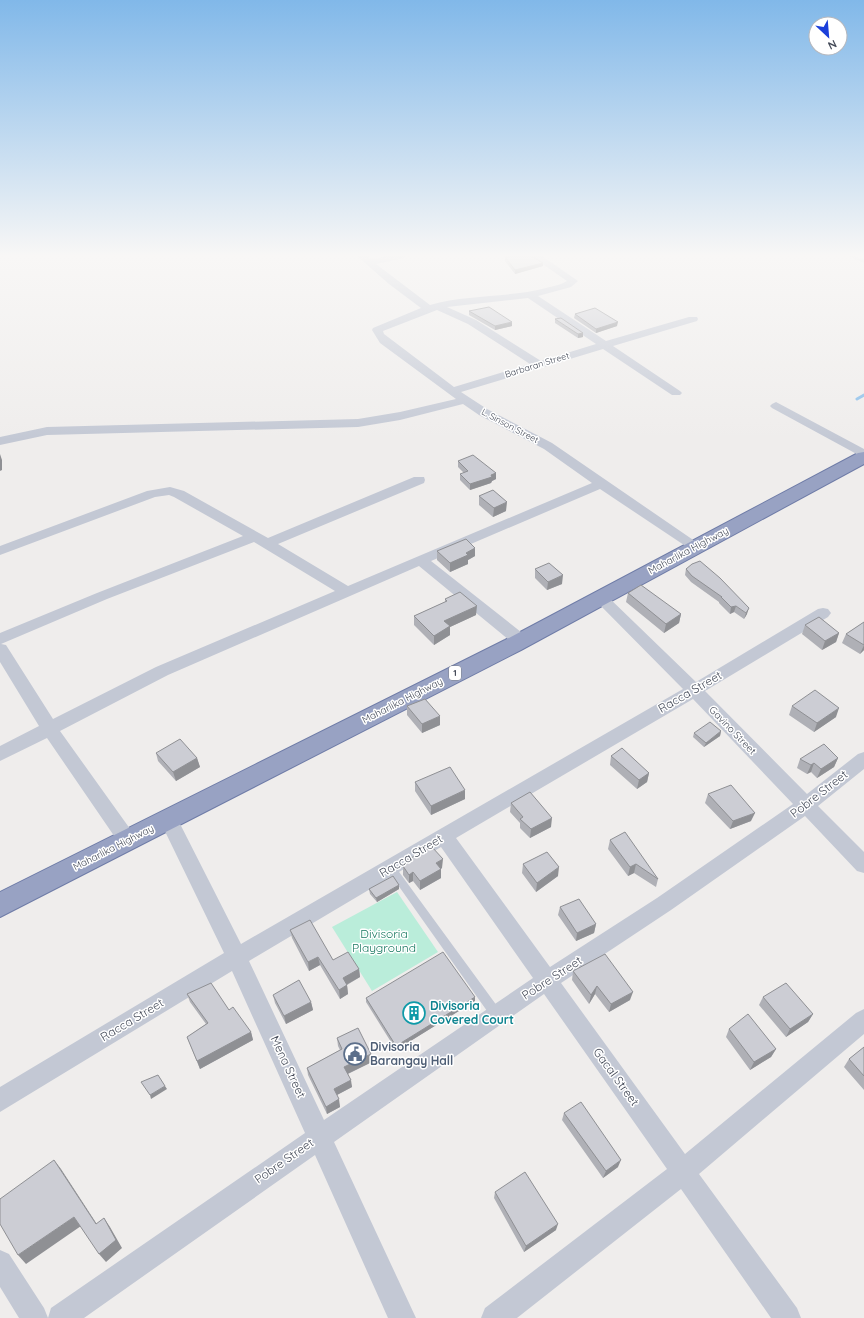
<svg xmlns="http://www.w3.org/2000/svg" width="864" height="1318" font-family="Quicksand,sans-serif">
<style>
.green{fill:#baedda}
.lines{fill:none;stroke-linecap:round;stroke-linejoin:round}
.stream{stroke:#88bdea;stroke-width:3}
.trunk-casing{stroke:#6f7ca7;stroke-width:2}
.service{fill:#c3c8d4;fill-rule:evenodd}
.minor{fill:#c3c8d4;fill-rule:evenodd}
.trunk{fill:#98a2c3;fill-rule:evenodd}
.wall{fill:#afb0b6}
.shaded-wall{fill:#8f9094}
.building{fill:#cccdd4;stroke:#8f9094}
.labels{text-anchor:middle;stroke-width:3;stroke-linejoin:round;paint-order:stroke}
.far-street-label{font-size:9px;fill:#454b59;stroke:#fff}
.shield{fill:#fff;stroke:#7d818b;stroke-width:1}
.shield-label{font-size:9px;font-weight:bold;fill:#454b59}
.street-label{font-size:10px;fill:#454b59;stroke:#fff}
.near-street-label{font-size:12px;fill:#454b59;stroke:#fff}
.near-park-label{font-size:12px;fill:#187960;stroke:#fff}
.near-culture-label{font-size:12px;font-weight:bold;fill:#0d838f;stroke:#fff;text-anchor:start}
.near-service-label{font-size:12px;font-weight:bold;fill:#4e5e75;stroke:#fff;text-anchor:start}
</style>
<rect width="100%" height="100%" fill="#efedec"/>
<path class="green" d="M397,892L438,952L372,991L332,927Z"/>
<g class="lines">
<path class="stream" d="M857,399L864,395"/>
<g class="trunk-casing">
<path id="trunk" d="M864,452V464L521,650L0,917V892L505,640L858,453Z"/>
</g>
<path class="service" d="M849,256H854L864,260V263Z
M391,864L394,865L500,1010L501,1014L500,1018L496,1019L492,1018L388,871L386,868L388,865Z"/>
<path class="minor" d="M357,256H367L371,259L388,256H405L404,258L376,264L430,305C467,294 508,298 546,288C553,286 561,285 567,281L531,256H542L578,281L571,287L538,296L606,341L689,317H697L698,319L697,321L613,346L680,391L682,393L680,395H672L603,349L461,392L487,409L552,443L702,546L700,549H690L600,489L431,561L526,636L528,640L526,644L520,645L514,644L419,566L168,675L60,731L138,840L135,846L128,848L121,846L47,738L0,761V746L39,726L0,662V633L97,593L243,536L174,497L169,495L155,497L0,555V546L147,491L170,487L184,491L268,538L414,477H424L425,480L424,483L278,544L348,586L592,483L544,449L479,415L463,404L400,420L358,427L47,435L0,445V437L47,427L358,419L400,412L456,399L380,343L372,330L373,328L421,308L389,284ZM528,298L596,344L541,361L476,320L447,307ZM437,310L468,324L530,364L454,387L384,334L383,331ZM254,542L335,591L156,667L53,719L6,645L1,644L107,599Z
M776,402L864,449V458L772,408L770,406L772,404Z
M600,592L605,594L696,682L818,609L823,608L828,609L831,613L828,617L705,691L807,794L858,754L864,752V769L818,806L864,852V873L857,871L805,816L671,910L561,983L685,1154L856,1013L864,1009V1034L699,1174L797,1308L801,1318H771L681,1189L517,1318H481L485,1308L667,1169L544,994L334,1142L416,1318H388L315,1155L84,1318H19L0,1287V1250L9,1254L44,1308L48,1318L51,1308L305,1133L232,971L0,1112V1087L224,953L159,819L161,814L168,811L175,814L241,944L683,689L595,600L593,597L595,594ZM693,699L793,804L657,898L550,967L456,838ZM441,847L533,978L324,1120L249,961Z"/>
<use href="#trunk" class="trunk"/>
</g>
<path class="wall" d="M505,257L543,263V266L515,274L505,261Z
M469,311L512,326L495,330L469,315Z
M575,314L617,326L596,333L574,318Z
M555,319L583,337L578,338L555,323Z
M458,461L496,473V479L492,481L491,483L470,490L460,480V474L464,473L458,467Z
M479,496L506,511L493,517L479,505Z
M475,548V556L468,560V564L450,572L437,560V551Z
M535,569L562,584L547,590L535,578Z
M686,569L747,614L744,619L734,612L730,614L719,603V602L691,582L685,575Z
M628,593L681,614L679,623L664,633L626,602Z
M445,599L476,615L450,627V635L434,645L414,625V616L445,602Z
M864,622V650L860,654L842,643L846,634Z
M805,625L839,633L836,642L822,650L802,634Z
M407,706L440,725L422,733L407,715Z
M792,706L836,717L814,732L789,715Z
M721,731L720,736L704,747L693,737L694,733Z
M156,753L197,758L200,767L176,781L158,761Z
M611,756L649,773L647,782L637,789L610,765Z
M838,758L834,767L817,778L811,772L807,774L797,768L800,759Z
M415,782L465,799L431,815L415,791Z
M708,794L751,821L730,829L705,803Z
M511,803L551,827L530,838L520,828V823L510,812Z
M610,840L658,879L656,887L634,873L628,876L608,849Z
M405,861L442,868L441,869V878L420,890L413,881L409,883L403,875V866L405,864Z
M523,864L558,876L536,892L522,873Z
M369,889H399L377,902L370,894Z
M560,907L596,924L594,933L576,941L558,915Z
M290,930L333,960L359,969L360,977L347,985L348,994L340,999L320,965L309,971L292,938Z
M573,971L630,1000L609,1012L595,994L589,1004L572,980Z
M187,994L229,1010L251,1032L253,1040L200,1069L187,1037L206,1024L190,1002Z
M273,995L311,1002L313,1010L286,1024L275,1003Z
M763,997L813,1014L808,1022L786,1037L759,1005Z
M366,998L475,1001L396,1050L366,1002Z
M729,1029L776,1049L771,1057L750,1070L726,1037Z
M337,1038L372,1062L348,1074L352,1087L337,1095L340,1107L327,1114L308,1075L307,1068L340,1050L338,1046Z
M864,1047V1090L844,1067L849,1059Z
M564,1113L618,1167L603,1178L562,1120Z
M495,1192L556,1230L524,1252L494,1198Z"/>
<path class="shaded-wall" d="M543,263V266L515,274V270Z
M512,322V326L495,330V326Z
M618,322L617,326L596,333V329Z
M583,333V337L578,338V334Z
M0,454L2,460V470L0,471Z
M496,473V479L492,481L491,483L470,490V484Z
M507,502L506,511L493,517L494,508Z
M475,548V556L468,560V564L450,572V563L466,553Z
M563,575L562,584L547,590L548,582Z
M477,606L476,615L450,627V635L434,645V636L444,621Z
M736,606L734,612L730,614L731,607Z
M749,608L747,614L744,619L746,613Z
M681,614L679,623L664,633L666,624Z
M839,633L836,642L822,650L825,641Z
M864,645V650L860,654Z
M839,708L836,717L814,732L817,723Z
M440,716V725L422,733V724Z
M721,731L720,736L704,747L706,743Z
M197,758L200,767L176,781L173,772Z
M838,758L834,767L817,778L821,769Z
M814,763L811,772L807,774L811,765Z
M649,773L647,782L637,789L639,780Z
M465,790V799L431,815V806Z
M755,813L751,821L730,829L733,821Z
M552,818L551,827L530,838L531,829Z
M443,859L442,868L436,871V863Z
M636,864L634,873L628,876L630,867Z
M559,867L558,876L536,892L537,883Z
M441,869V878L420,890V881Z
M413,872V881L409,883V875Z
M399,885V889L377,902L376,898Z
M596,924L594,933L576,941L577,933Z
M318,957L320,965L309,971L308,962Z
M359,969L360,977L344,986L343,978Z
M347,985L348,994L340,999L339,990Z
M597,986L595,994L589,1004L591,995Z
M633,992L630,1000L609,1012L611,1004Z
M475,997V1001L396,1050V1046Z
M311,1002L313,1010L286,1024L284,1016Z
M813,1014L808,1022L786,1037L790,1029Z
M251,1032L253,1040L200,1069L197,1061Z
M776,1049L771,1057L750,1070L754,1062Z
M371,1054L372,1062L345,1075L344,1067Z
M351,1080L352,1087L335,1096L334,1089Z
M165,1086L167,1089L151,1099L150,1095Z
M339,1099L340,1107L327,1114L326,1107Z
M54,1160L61,1169L102,1232L96,1224Z
M621,1160L618,1167L603,1178L606,1171Z
M74,1217L81,1226L26,1264L18,1255Z
M104,1218L110,1227L122,1248L106,1262L99,1254Z
M558,1224L556,1230L524,1252L526,1246Z"/>
<path class="building" d="M516,256H531L543,263L515,270L505,257Z
M489,307L512,322L495,326L469,311Z
M595,308L618,322L596,329L575,314Z
M561,318L583,333L578,334L555,319Z
M473,455L496,473L491,475L492,477L470,484L460,474L468,471L458,461Z
M493,490L507,502L494,508L479,496Z
M466,539L475,548L466,553L468,555L450,563L437,551Z
M700,561L720,578L749,608L746,613L736,606L731,607L721,597H722L692,576L686,569L692,564Z
M549,563L563,575L548,582L535,569Z
M641,585L681,614L666,624L628,593Z
M460,592L477,606L444,621L450,626L434,636L414,616L447,601L445,599Z
M819,617L839,633L825,641L805,625Z
M864,622V645L846,634Z
M815,690L839,708L817,723L792,706Z
M425,699L440,716L422,724L407,706Z
M710,722L721,731L706,743L694,733Z
M180,739L197,758L173,772L156,753Z
M824,744L838,758L821,769L814,763L811,765L800,759Z
M622,748L649,773L639,780L611,756Z
M450,767L465,790L431,806L415,782Z
M731,785L755,813L733,821L708,794Z
M530,792L552,818L531,829L520,819L523,817L511,803Z
M625,832L658,879L636,864L630,867L610,840Z
M432,847L443,859L436,863L441,869L420,881L413,872L409,875L403,866L407,864L405,861Z
M547,852L559,867L537,883L523,864Z
M393,876L399,885L376,898L369,889Z
M579,899L596,924L577,933L560,907Z
M310,920L333,960L348,952L359,969L343,978L347,985L339,990L318,957L308,962L290,930Z
M443,952L475,997L396,1046L366,998Z
M605,954L633,992L611,1004L597,986L591,995L573,971Z
M299,980L311,1002L284,1016L273,995Z
M211,983L229,1010L233,1007L251,1032L197,1061L187,1037L208,1023L187,994Z
M786,983L813,1014L790,1029L763,997Z
M748,1014L776,1049L754,1062L729,1029Z
M358,1028L371,1054L344,1067L351,1080L334,1089L339,1099L326,1107L307,1068L342,1049L337,1038Z
M864,1047V1076L849,1059Z
M158,1075L165,1086L150,1095L141,1082Z
M581,1102L621,1160L606,1171L564,1113Z
M54,1160L96,1224L104,1218L116,1240L99,1254L74,1217L18,1255L0,1224V1199Z
M525,1172L558,1224L526,1246L495,1192Z"/>
<linearGradient id="sky" x2="0" y2="1"><stop stop-color="#81b8e9"/><stop offset="0.58" stop-color="#f8f7f6"/><stop offset="1" stop-color="#f8f7f6" stop-opacity="0"/></linearGradient>
<rect width="864" height="440" fill="url(#sky)"/>
<defs>
<g id="building-ring" transform="scale(1.15)"><circle r="9.5" fill="#fff" stroke="#0f9aa8" stroke-width="1.5"/><path d="M-4-6H4V6H1V3H-1V6H-4ZM-2.5-4.3h1.7v1.8h-1.7ZM.8-4.3h1.7v1.8H.8ZM-2.5-1h1.7V.8h-1.7ZM.8-1h1.7V.8H.8Z" fill="#0f9aa8"/></g>
<g id="civic-ring" transform="scale(1.15)"><circle r="9.5" fill="#fff" stroke="#5c6f8a" stroke-width="1.5"/><path d="M-.6-6.5H3V-4.5H.6V-3L4-1V1h2V6H-6V1h2V-1L-.6-3ZM-1.2 2.5V6h2.4V2.5Z" fill="#5c6f8a"/></g>
</defs>
<g fill-rule="evenodd">
<use href="#building-ring" x="414" y="1013"/>
<use href="#civic-ring" x="355" y="1054"/>
</g>
<g class="labels">
<g class="far-street-label">
<text transform="translate(537 365) rotate(-17)" y="3">Barbaran Street</text>
<text transform="translate(510 426) rotate(28)" y="3">L. Sinson Street</text>
</g>
<rect class="shield" x="449" y="666" width="12" height="14" rx="3"/>
<g class="shield-label">
<text x="455" y="676">1</text>
</g>
<g class="street-label">
<text transform="translate(688 550) rotate(-28)" y="4">Maharlika Highway</text>
<text transform="translate(402 700) rotate(-27)" y="4">Maharlika Highway</text>
<text transform="translate(733 730) rotate(46)" y="4">Gavino Street</text>
<text transform="translate(113 847) rotate(-27)" y="4">Maharlika Highway</text>
</g>
<g class="near-street-label">
<text transform="translate(690 692) rotate(-30)" y="4">Racca Street</text>
<text transform="translate(819 794) rotate(-38)" y="4">Pobre Street</text>
<text transform="translate(411 856) rotate(-31)" y="4">Racca Street</text>
<text transform="translate(552 978) rotate(-33)" y="4">Pobre Street</text>
<text transform="translate(132 1020) rotate(-31)" y="4">Racca Street</text>
<text transform="translate(288 1067) rotate(65)" y="4">Mena Street</text>
<text transform="translate(616 1077) rotate(54)" y="4">Gacal Street</text>
<text transform="translate(284 1161) rotate(-35)" y="4">Pobre Street</text>
</g>
<g class="near-park-label">
<text x="384" y="938">Divisoria<tspan x="384" dy="14">Playground</tspan></text>
</g>
<g class="near-culture-label">
<text x="430" y="1010">Divisoria<tspan x="430" dy="14">Covered Court</tspan></text>
</g>
<g class="near-service-label">
<text x="370" y="1051">Divisoria<tspan x="370" dy="14">Barangay Hall</tspan></text>
</g>
</g>
<g transform="translate(828 36) rotate(154)"><circle r="19" fill="#ffffff" stroke="#b5b7bd"/>
<path d="M0-3L7 15L0 10L-7 15Z" fill="#1b3fda"/>
<text y="-6" font-size="11" font-weight="bold" text-anchor="middle" fill="#454b59">N</text>
</g>
</svg>
